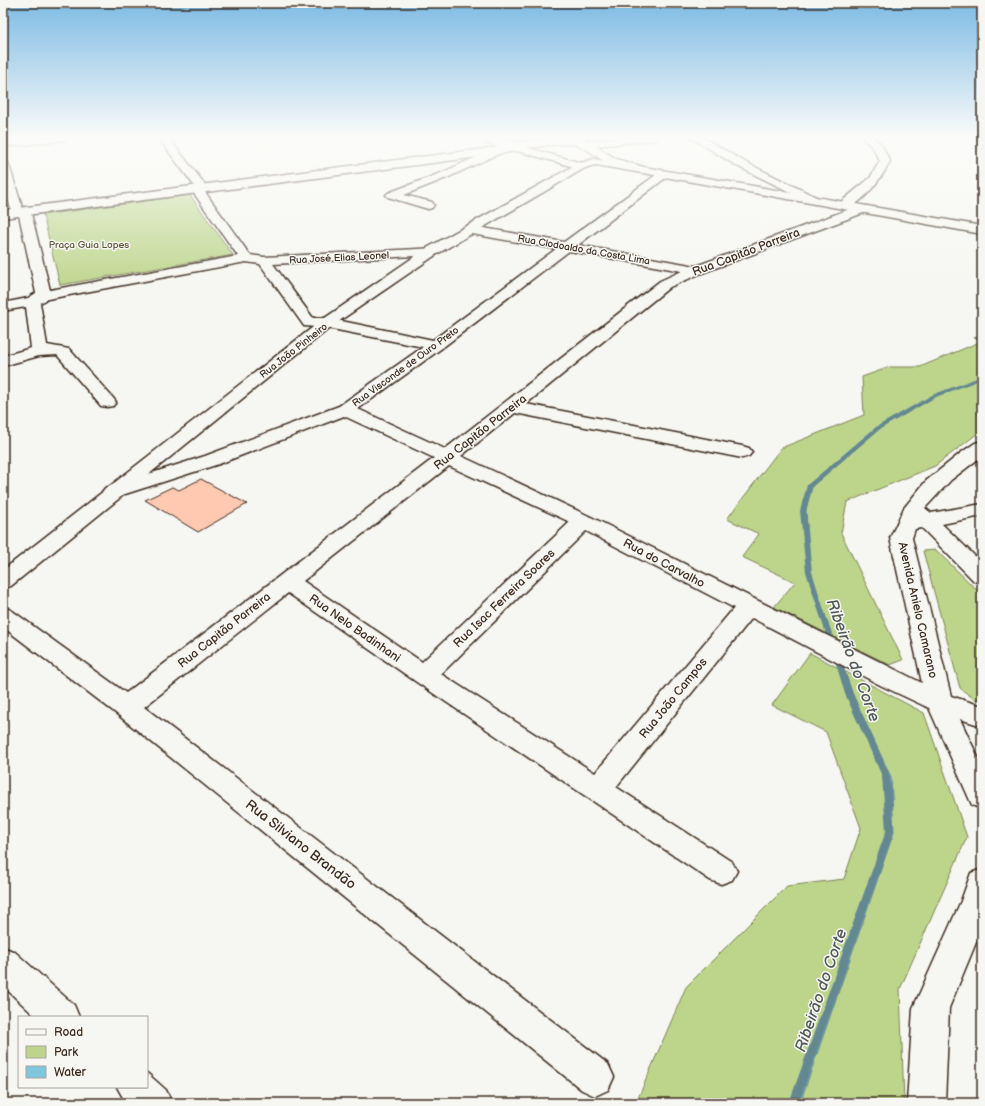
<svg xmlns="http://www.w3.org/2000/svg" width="985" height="1106" font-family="'Balsamiq Sans',sans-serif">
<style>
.built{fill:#f9e8de}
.green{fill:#bdd58b;stroke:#7c8054}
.water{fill:#7fc6df;stroke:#648892}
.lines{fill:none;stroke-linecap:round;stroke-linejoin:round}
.stream{fill:#648892;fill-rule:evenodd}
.building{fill:#ffc9b1;stroke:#3b2a1e}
.minor-casing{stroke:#3b2a1e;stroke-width:3}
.tertiary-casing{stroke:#3b2a1e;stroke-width:3}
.secondary-casing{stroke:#3b2a1e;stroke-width:3}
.minor{fill:#f6f6f2;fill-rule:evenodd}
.tertiary{fill:#f6f6f2;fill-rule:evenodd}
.secondary{fill:#f6f6f2;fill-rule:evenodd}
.labels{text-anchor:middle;stroke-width:3;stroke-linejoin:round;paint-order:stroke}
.far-park-label{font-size:10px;fill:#5c5539;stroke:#f6f6f2}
.far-street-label{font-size:10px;fill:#3b2a1e;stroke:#f6f6f2}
.street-label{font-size:12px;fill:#3b2a1e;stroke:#f6f6f2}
.near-street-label{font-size:14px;fill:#3b2a1e;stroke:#f6f6f2}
.near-water-label{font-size:16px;font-style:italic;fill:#4f5958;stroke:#f6f6f2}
</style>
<rect width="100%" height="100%" fill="#f6f6f2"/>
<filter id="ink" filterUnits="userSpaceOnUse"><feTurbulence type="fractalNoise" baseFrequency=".025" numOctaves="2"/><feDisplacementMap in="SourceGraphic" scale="8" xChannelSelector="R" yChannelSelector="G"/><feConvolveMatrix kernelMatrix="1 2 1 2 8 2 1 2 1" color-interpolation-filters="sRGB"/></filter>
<g filter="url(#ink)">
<path class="built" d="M252,137H307L309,141L259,146Z"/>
<path class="green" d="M493,137H556L554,139L515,144Z
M190,195L233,255L60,285L43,215Z
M982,334V430L935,466L847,502L841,533L903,660L890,665L774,607L795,582L742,557L759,534L727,519L781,448L864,415L862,377L890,367H920L982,341L974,338Z
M936,550L982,595V701L974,699L960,688L923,551Z
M810,653L924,713L967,837L900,989L904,1103H636L686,987L787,886L844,879L861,828L826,732L772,705Z"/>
<path class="water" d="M982,377L934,397L879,429L810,485L806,511L810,572L853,695L891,777L894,832L800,1103H794L890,831L886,776L849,694L809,572L803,511L810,485L878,428L934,396Z"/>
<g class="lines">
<path class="stream" d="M982,376V379L936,397L880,429L813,486L806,511L812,572L832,635L831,637H827L806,572L800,511L807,485L876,427L932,395Z
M835,655H839L840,657L853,694L890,776L894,831L799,1103H789L886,831L882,776L845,694L834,657Z"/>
</g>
<path class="building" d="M201,479L247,504L198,532L145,500L172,487L179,490Z"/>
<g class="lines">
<g class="minor-casing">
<path id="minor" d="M37,137H70L65,140L3,147V141Z
M158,137H168L206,186L208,188L205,192L250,255L264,257L437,248L439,251L437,254L432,255L273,264L313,318H327L433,340L556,249L472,234L468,233L466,230L468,227L472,226L564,242L660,172H668L669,174L668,176L578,245L696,266L858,206H866L868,209L866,212L702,273L670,287L526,404L742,446L749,448L752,452L749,456L742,458L515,413L461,456L591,517L922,683L890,538L904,508L926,481L962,452L975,443L982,441V456L951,480L925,508L931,513L982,504V516L942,524L982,563V583L974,581L922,528L915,529L912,538L951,696L982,706V726L960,719L982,766V809L972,805L929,708L882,686L752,618L616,787L732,862L737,871L732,880L721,884L710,880L415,681L288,593L144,707L608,1064L614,1077L608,1090L595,1096L582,1090L117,714L3,627V607L11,610L126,693L434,458L344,416L219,464L119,496L112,498L105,496L102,492L105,488L205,456L339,406L423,347L327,328L304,326L260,264L246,262L48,299L40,303L47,345L69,349L113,398L116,402L113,406L107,407L101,406L57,355L39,356L3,366V356L31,348L26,307L3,311V303L28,298L36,293L19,215H14L12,212L3,181V159L8,162L23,210H29L31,213L50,290L238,256L193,192L196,188ZM569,251L682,271L660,281L445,449L358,409L442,348ZM449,466L570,522L422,662L303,581ZM586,531L734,608L595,773L441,674Z
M690,137H702L745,162L818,198L820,200L814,204L810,202L737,166Z
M862,137H873L881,144L890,161C884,175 858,212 841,208L839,205L841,202L870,178L880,161L873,148Z
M518,145L585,164L586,166L581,169L514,150L513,148L514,146Z
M494,149L498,150L499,152L498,154L449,177L404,195L432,202L434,205L432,208L428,209L388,197L386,195L388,193L441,173Z
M594,159L642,167L647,170L642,173L590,164L589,162Z
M982,869V928L949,1008L945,1103H907L913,1008L961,901L971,873Z
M3,947L15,952L74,1005L79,1017H36L3,986Z
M147,1073L166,1090L172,1103H126L117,1087H147Z"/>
</g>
<g class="tertiary-casing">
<path id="tertiary" d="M624,137H660L655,140L586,147L581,144L586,141Z
M523,144L528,147L527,149L494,155L3,218V210Z
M594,159L599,162L598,164L585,168L437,254L332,326L11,586L3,588V570L322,320L427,248L577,164Z"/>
</g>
<g class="secondary-casing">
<path id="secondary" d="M479,137H493L513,142L582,137L616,159L644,167L982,226V234L643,173C632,170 618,168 607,163C594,156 585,144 569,144C545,143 498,158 479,137Z"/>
</g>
<use href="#minor" class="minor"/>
<use href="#tertiary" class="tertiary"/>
<use href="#secondary" class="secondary"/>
</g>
</g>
<linearGradient id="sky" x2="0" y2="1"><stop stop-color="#7ebbe4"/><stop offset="0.47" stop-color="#fbfbf9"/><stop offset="1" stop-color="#fbfbf9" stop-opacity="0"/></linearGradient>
<rect width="985" height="292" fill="url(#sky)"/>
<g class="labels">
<g class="far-park-label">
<text x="89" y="248">Praça Guia Lopes</text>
</g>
<g class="far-street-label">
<text transform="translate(584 249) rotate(10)" y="4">Rua Clodoaldo da Costa Lima</text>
<text transform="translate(339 257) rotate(-3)" y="4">Rua José Elias Leonel</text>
<text transform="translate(293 350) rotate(-38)" y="4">Rua João Pinheiro</text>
<text transform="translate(405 366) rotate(-36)" y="4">Rua Visconde de Ouro Preto</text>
</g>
<g class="street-label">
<text transform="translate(746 252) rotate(-21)" y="4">Rua Capitão Parreira</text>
<text transform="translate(480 432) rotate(-38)" y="4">Rua Capitão Parreira</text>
<text transform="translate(664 563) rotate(28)" y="4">Rua do Carvalho</text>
<text transform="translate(504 598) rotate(-44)" y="4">Rua Isac Ferreira Soares</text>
<text transform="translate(918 610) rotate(77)" y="4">Avenida Anielo Camarano</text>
<text transform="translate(355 628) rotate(35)" y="4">Rua Nelo Badinhani</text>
<text transform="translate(224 630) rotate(-38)" y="4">Rua Capitão Parreira</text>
<text transform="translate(673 698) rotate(-51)" y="4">Rua João Campos</text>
</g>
<g class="near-street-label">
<text transform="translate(301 844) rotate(38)" y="5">Rua Silviano Brandão</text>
</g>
<g class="near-water-label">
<text transform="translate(854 660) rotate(70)" y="6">Ribeirão do Corte</text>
<text transform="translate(820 990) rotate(-71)" y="6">Ribeirão do Corte</text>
</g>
</g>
<rect width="985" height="1106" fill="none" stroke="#f6f6f2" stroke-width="16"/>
<rect x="8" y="8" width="969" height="1090" fill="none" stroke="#3b2a1e" stroke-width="1.5" filter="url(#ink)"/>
<rect x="18" y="1016" width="130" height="72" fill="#f6f6f2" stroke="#aba49d"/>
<rect x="26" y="1029" width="20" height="6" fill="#f6f6f2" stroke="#aba49d"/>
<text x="54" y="1036" font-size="12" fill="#3b2a1e">Road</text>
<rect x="26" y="1046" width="20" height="12" fill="#bdd58b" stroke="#aba49d"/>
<text x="54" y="1056" font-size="12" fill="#3b2a1e">Park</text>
<rect x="26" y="1066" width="20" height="12" fill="#7fc6df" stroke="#aba49d"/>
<text x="54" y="1076" font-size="12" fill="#3b2a1e">Water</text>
</svg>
